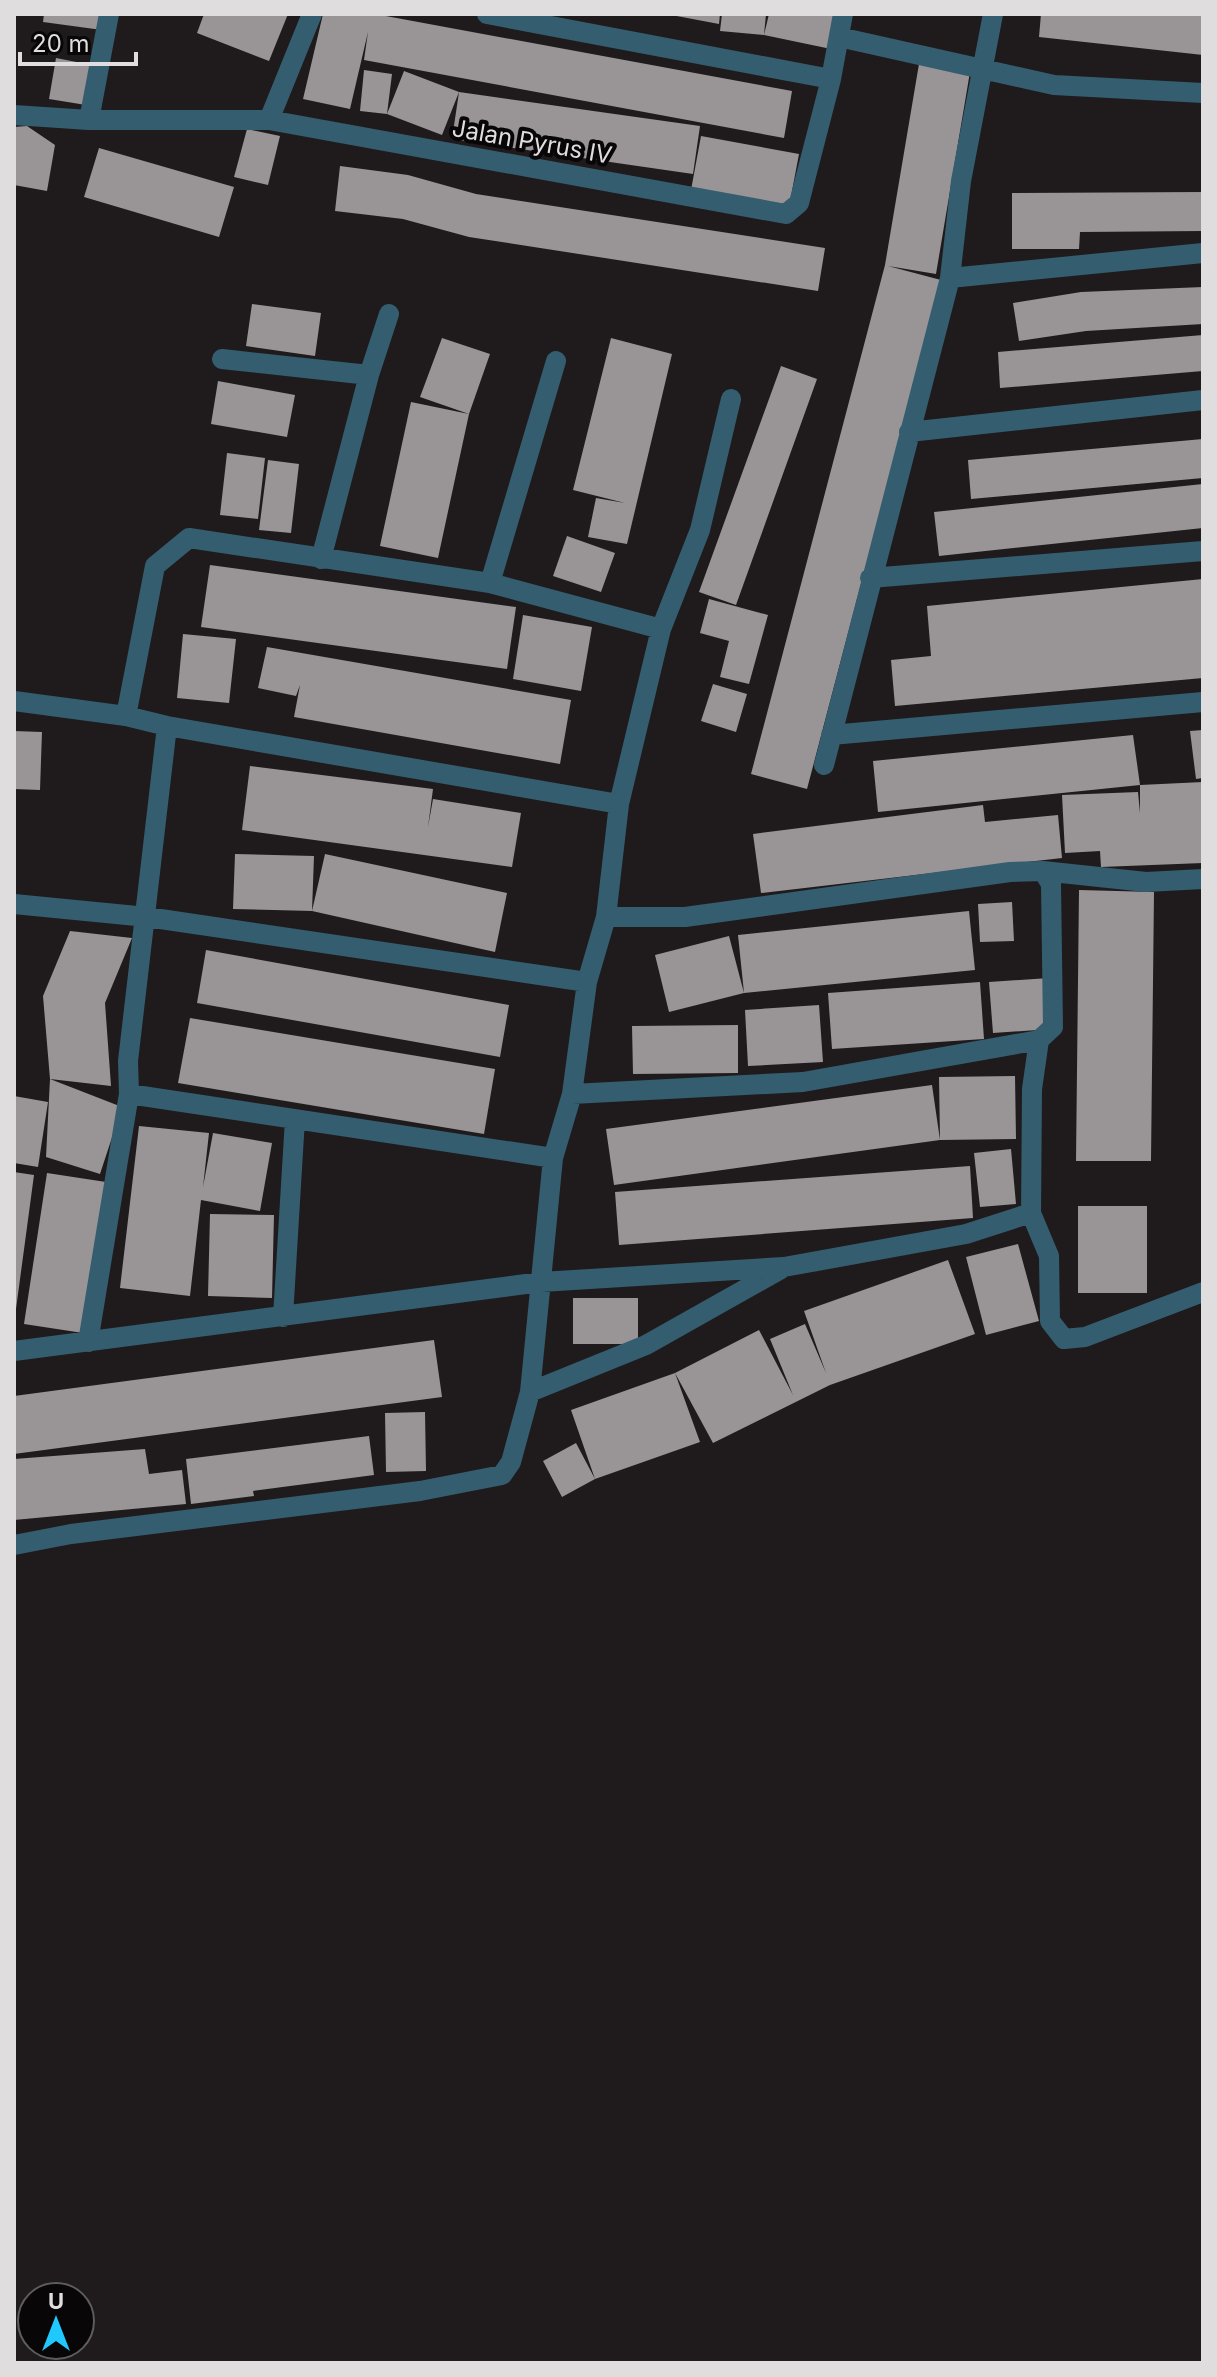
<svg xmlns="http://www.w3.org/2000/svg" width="1217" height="2377" font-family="Inter,sans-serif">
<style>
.building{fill:#999495}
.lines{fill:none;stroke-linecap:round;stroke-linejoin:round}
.minor{stroke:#345e6f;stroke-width:20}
.labels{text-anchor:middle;stroke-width:8;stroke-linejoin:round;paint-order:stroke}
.street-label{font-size:24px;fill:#dfdddd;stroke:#080607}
</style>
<rect width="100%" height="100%" fill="#1f1b1c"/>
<path class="building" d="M44,14H104L102,30L43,22Z
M204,14H288L269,61L197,33Z
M323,14H375L792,91L784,138L364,60L368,32L350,109L303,99Z
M666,14H720L719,24Z
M722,14H766L764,35L720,31Z
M769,14H840L831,49L764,35Z
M1041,14L1203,16V55L1039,37Z
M56,58L92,65L86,105L49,99Z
M920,58L971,66L936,274L888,266L941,280L807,789L751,774L885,265Z
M364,70L392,74L387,114L404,71L459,92L442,135L387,114L360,111Z
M459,92L700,126L693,174L452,139Z
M27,126L55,145L47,191L14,185V127Z
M247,129L280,136L268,185L234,177Z
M701,136L799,154L789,207L691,190Z
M99,148L234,187L219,237L84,197Z
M340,166L408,175L476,194L825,248L818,291L469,237L403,219L335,211Z
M1203,192V231L1080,232L1079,249H1012V193Z
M1203,287V324L1086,331L1019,341L1013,303L1081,292Z
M252,304L321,313L315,356L246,346Z
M1203,335V371L1000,388L998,352Z
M442,338L490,354L469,414L420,397Z
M611,338L672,354L627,544L588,537L596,498L625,503L573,490Z
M781,366L817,379L736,605L699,592Z
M218,381L295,395L287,437L211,424Z
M411,402L469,414L438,558L380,546Z
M1203,439V478L971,499L968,460Z
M227,453L265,458L258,519L220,515Z
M268,460L299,464L291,533L259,530Z
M1203,484V528L939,556L934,512Z
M567,536L615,553L601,592L553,576Z
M210,565L516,607L507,669L201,627Z
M1203,579V678L895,706L891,660L931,656L927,606Z
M709,599L768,615L749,684L720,677L729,641L700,633Z
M523,615L592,627L581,691L513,679Z
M183,634L236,639L229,703L177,698Z
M267,647L571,700L560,764L294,717L300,685L296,696L258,688Z
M713,684L747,694L736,732L701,721Z
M1203,730V778L1196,779L1190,731Z
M14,731L42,732L40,790L14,789Z
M1133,735L1140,785L878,812L873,761Z
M250,766L433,789L428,827L433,799L521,813L512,867L242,830Z
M1203,782V863L1101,867L1100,851L1065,853L1062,795L1138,792L1140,813V785Z
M983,805L985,822L1058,815L1062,858L761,893L753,834Z
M235,854L314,856L312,911L233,909Z
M325,854L507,893L495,952L312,911Z
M1079,890L1154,892L1151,1161H1076Z
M1012,902L1014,941L980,942L978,904Z
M969,911L975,970L744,993L669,1012L655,955L729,936L744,993L738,935Z
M70,931L132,938L105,1003L111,1086L50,1079L122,1107L100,1174L46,1157L50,1079L43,996Z
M206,950L509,1005L500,1057L197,1003Z
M1049,978L1052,1029L993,1033L989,982Z
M980,982L984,1039L832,1049L828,993Z
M819,1005L823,1062L748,1066L745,1010Z
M190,1018L495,1069L484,1134L178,1083Z
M738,1025V1073L633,1074L632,1026Z
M1015,1076L1016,1139L940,1140L614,1185L606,1129L932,1085L940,1140L939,1077Z
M14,1096L48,1102L38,1167L14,1163Z
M139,1126L209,1133L203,1187L213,1133L272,1143L260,1211L201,1200L190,1296L120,1288Z
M1011,1149L1016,1204L980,1207L974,1153Z
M970,1166L973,1218L619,1245L615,1192Z
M14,1172L34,1175L16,1309H14Z
M47,1173L106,1182L83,1333L24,1324Z
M1078,1206H1147V1293H1078Z
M210,1214L274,1215L272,1298L208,1296Z
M1018,1244L1039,1321L986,1335L966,1257Z
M948,1260L975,1334L830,1385L713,1443L675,1373L759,1330L793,1395L770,1339L805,1324L826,1373L804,1311Z
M573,1298H638V1344H573Z
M434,1340L442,1397L14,1454V1396Z
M675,1373L700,1442L595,1479L562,1497L543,1461L576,1443L595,1479L571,1410Z
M425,1412L426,1471L386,1472L385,1413Z
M369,1436L374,1475L253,1491L254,1496L191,1504L186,1459Z
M145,1449L149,1474L182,1470L186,1504L14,1520V1459Z"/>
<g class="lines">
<path class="minor" d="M487,14L831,79
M839,37L1054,85L1203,93
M14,115L89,120H269L786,214L799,203L831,79L843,14
M89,120L109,14
M269,120L312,14
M950,278L1203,253
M222,359L369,375L321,559
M369,375L389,314
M909,432L1203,400
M870,578L1203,551
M490,583L556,361
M661,629L700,530L731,399
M14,701L126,716L167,726L128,1061L129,1094L88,1342
M126,716L155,566L189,538L490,583L661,629L619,804
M167,726L619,804L606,917
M831,735L1203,702
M824,765L950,278L961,181L993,14
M1043,871L1146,882L1203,879
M14,904L147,917L587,982
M129,1094L553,1158
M572,1094L803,1082L1039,1040
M283,1317L295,1119
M14,1351L541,1282L784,1267L966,1234L1031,1213
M530,1392L646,1345L781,1269
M14,1545L71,1534L420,1491L502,1475L511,1462L530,1392L553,1158L572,1094L587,982L606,917H685L1010,872L1043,871L1051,884L1053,1027L1039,1040L1032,1089L1031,1213L1049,1256L1050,1321L1064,1339L1085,1337L1203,1292"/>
</g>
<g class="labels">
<g class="street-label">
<text transform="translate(532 142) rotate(10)" y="8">Jalan Pyrus IV</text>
</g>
</g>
<rect width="1217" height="2377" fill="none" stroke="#dfdddd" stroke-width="32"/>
<g transform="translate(56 2321)"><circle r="38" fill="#080607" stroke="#5e5c5d" stroke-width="2"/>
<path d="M0-6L14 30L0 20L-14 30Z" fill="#20c9fd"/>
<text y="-12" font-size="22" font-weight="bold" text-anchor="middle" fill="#dfdddd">U</text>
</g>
<path d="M20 52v12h116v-12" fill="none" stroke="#dfdddd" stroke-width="4"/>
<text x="32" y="52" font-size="24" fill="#dfdddd" stroke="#080607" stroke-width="6" paint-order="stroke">20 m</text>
</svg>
